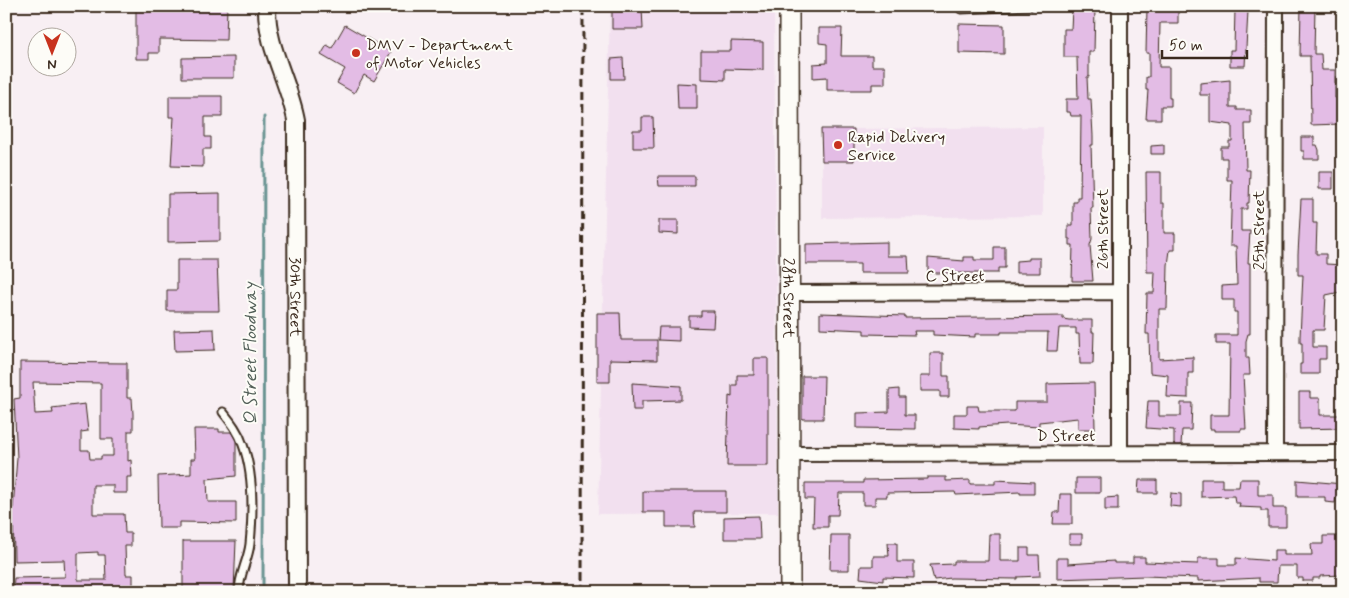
<svg xmlns="http://www.w3.org/2000/svg" width="1349" height="598" font-family="Mynerve,sans-serif">
<style>
.built{fill:#f2e0ef}
.lines{fill:none;stroke-linecap:round;stroke-linejoin:round}
.stream{stroke:#6a9492;stroke-width:3}
.building{fill:#e3bce5;stroke:#3b2a1e;fill-rule:evenodd}
.service-casing{stroke:#3b2a1e;stroke-width:11}
.minor-casing{stroke:#3b2a1e;stroke-width:18}
.tertiary-casing{stroke:#3b2a1e;stroke-width:20}
.secondary-casing{stroke:#3b2a1e;stroke-width:22}
.service{stroke:#fdfcf7;stroke-width:7}
.minor{stroke:#fdfcf7;stroke-width:14}
.tertiary{stroke:#fdfcf7;stroke-width:16}
.secondary{stroke:#fdfcf7;stroke-width:19}
.rail{stroke:#3b2a1e;stroke-width:3;stroke-dasharray:8 4;stroke-linecap:butt}
.poi-dot{fill:#c8321e;stroke:#fdfcf7;stroke-width:2}
.labels{text-anchor:middle;stroke-width:4;stroke-linejoin:round;paint-order:stroke}
.poi-label{font-size:16px;fill:#3b2a1e;stroke:#fdfcf7;text-anchor:start}
.street-label{font-size:16px;fill:#3b2a1e;stroke:#fdfcf7}
.water-label{font-size:18px;font-style:italic;fill:#525f58;stroke:#fdfcf7}
</style>
<rect width="100%" height="100%" fill="#f8eff3"/>
<filter id="ink" filterUnits="userSpaceOnUse"><feTurbulence type="fractalNoise" baseFrequency=".02" numOctaves="2"/><feDisplacementMap in="SourceGraphic" scale="10" xChannelSelector="R" yChannelSelector="G"/><feConvolveMatrix kernelMatrix="1 2 1 2 8 2 1 2 1" color-interpolation-filters="sRGB"/></filter>
<g filter="url(#ink)">
<path class="built" d="M610,6H774L778,513L598,514Z
M1043,127V216L822,218V161H854V129Z"/>
<g class="lines">
<path class="stream" d="M263,592L264,117"/>
</g>
<path class="building" d="M136,6H227L226,40L159,39V53H149V59H136Z
M1301,6H1315L1314,54H1321L1322,70H1335V98H1341V124L1311,125L1310,56H1300Z
M1082,7H1095L1094,52H1089V77H1087L1088,99H1091L1093,136V145H1091L1093,208H1091L1092,239L1090,245L1093,281H1072L1073,245H1070V239H1068V225H1073V202H1077V197H1080L1081,116H1071L1070,112H1066V99H1078L1077,57H1064V29H1071L1072,9H1082Z
M1147,7H1178V23H1160L1159,67H1169V98H1171V106H1161V119H1146L1148,90H1146V77H1149V53H1146Z
M612,8H642L643,29H612Z
M1235,9H1247L1248,11L1245,66H1230V50H1234Z
M959,24L1004,25V54L959,53Z
M345,25L391,52L374,81L364,75L354,93L337,83L345,69L321,55L327,45L332,48Z
M819,28H842L841,56H872V66H885V84H872V90H827V77L813,78V64L827,63V44L819,43Z
M731,41L763,42V70L725,69V80L701,79V51H731Z
M234,57V78H182V58Z
M623,58L624,79H611V59Z
M1230,80V107H1237V110H1251V124H1245L1246,170H1250L1249,203H1247V209H1241V231H1250L1248,263H1250V334H1248L1246,341V358H1249L1250,375H1243L1246,429H1241V431H1214V429H1210V415H1229L1230,344H1216V335H1237V312H1234V300H1222V286L1237,285L1236,246H1230L1232,180H1227V158H1221V147H1229V141H1232V125L1210,122V95H1200V83Z
M677,83L697,84V109H678Z
M169,96H222V117H205V137H211V149H203V167L171,166L174,117H169Z
M642,117H653L654,148H633V130H642Z
M821,129H854V161H822Z
M1301,137H1314V145H1317L1319,150V159H1304V151H1301Z
M1164,145V154H1151V146Z
M1146,172H1161V203H1164V233H1175V250H1170L1168,265L1167,309H1159V359L1193,357V373H1188V398L1167,397L1168,375L1150,373L1149,334H1146L1147,293H1154L1155,272H1147Z
M1319,172H1333V189H1319Z
M658,176H695V186H659Z
M220,193V241L168,242V194Z
M1301,199H1313V223H1317L1316,254H1326V264L1343,265L1340,292L1326,295L1324,330H1313V347H1326V359H1319V374H1300V364H1302V343H1300V337L1303,275H1298V254Z
M659,220H678V234L659,233Z
M887,242V256H908L909,273H860V264H806V244Z
M994,247H1005V268H998V273H928V258L964,261V257H974V260H994Z
M1029,258H1040V273H1016V261L1029,260Z
M177,260H217L219,311H167V290H177Z
M701,311H714L713,328L689,327V316H701Z
M597,313H620L621,340H657V360L610,359V382H597Z
M820,313L905,316V318L1063,316V319L1069,320H1092V332H1094L1093,364H1080L1079,334H1076V328H1059L1057,351H1047L1048,332H1001V334H975V337L933,335V331H914L915,335L864,334V330L820,328Z
M659,327H679V341L658,340Z
M214,329L215,350L175,351L174,330Z
M930,353H943V376H949V397H940V391H920V376H930Z
M754,358H768V466H727L729,396L732,397V385H737V375H754Z
M20,362L127,363V398H132L133,414V431H128V461L131,460L132,477H127V493H113V485H93V514H124L125,533H131V546H125L126,575H133V588H127V592H13L14,578L65,577L64,560L14,561L13,508L17,458L14,399L20,398ZM33,382L101,383V439H113V456H101V459H90L89,450H81V432L88,431L85,404L52,408L53,413L35,414ZM98,552V555H105L106,580H78V553Z
M802,376H824L823,419H802Z
M632,383L681,386V400L642,401V410H633Z
M1094,383L1095,429H1078V418L1039,422V427L1007,425L979,427V429L954,428V414H967V406H978L979,411H1015V402H1047V384Z
M899,389V397H905V415H915V429L857,428V413L889,412V390Z
M1299,392H1310V398H1320V415H1343V428L1299,429Z
M1148,401H1159V416H1181V403H1192L1191,430H1182L1181,445H1174V430L1146,428Z
M194,429H219V432H231L236,441V476L207,479L208,502H236V523L179,522V528H159L158,476L191,474V459H195Z
M927,477H946V481L970,480V484H995V480L1034,482V494H1020V492L956,495L955,492L887,493V497H875V505H863V493H839L838,515H828V527H813L814,499H805V483H863V480L927,479Z
M1076,478H1100V493H1076Z
M1201,479H1222V487H1239L1240,479H1258V495H1273V508H1286V527H1268V511H1261V508L1239,507L1240,503H1235L1234,496L1201,497Z
M1139,480H1157V493H1138Z
M1297,480L1343,484V497H1336L1335,503L1325,502V497H1297Z
M643,491H726V512H694L695,527H666V512H643Z
M1171,493L1181,494V507L1170,506Z
M1060,494H1072V524H1053L1054,512H1059Z
M1118,497V510H1105V498Z
M759,516L760,539H724V517Z
M989,534H1000V561H1020V548H1029V555H1039L1040,576L1017,577V579L951,578L934,580L930,565L954,564V561H988Z
M1069,534H1082V544H1069Z
M831,535H849V570H830Z
M1323,536H1343V575L1320,576V578H1313V581H1303V578H1297V566H1278L1277,582H1259V578L1198,581V578L1145,576L1057,579V558H1068V564L1114,561V563H1133V557H1145V562L1198,564V558H1219V565H1236V558L1274,561V550H1284V555H1312L1311,544H1323Z
M183,541H236L234,590H183Z
M888,543H897V562H914V578L883,577V581L860,578L861,566H873V556H889Z"/>
<g class="lines">
<g class="service-casing">
<path id="service" d="M961,9L1029,6
M223,412C231,422 239,432 243,445C254,474 253,513 250,544C248,561 239,574 239,592"/>
</g>
<g class="minor-casing">
<path id="minor" d="M790,293L1120,292
M1120,453V6
M1275,453L1276,6
M790,454L1343,453"/>
</g>
<g class="tertiary-casing">
<g id="tertiary">
<path id="s1" d="M267,6C266,47 289,81 296,120L297,592"/>
</g>
</g>
<g class="secondary-casing">
<g id="secondary">
<path id="s2" d="M789,6L790,592"/>
</g>
</g>
<use href="#service" class="service"/>
<use href="#minor" class="minor"/>
<use href="#tertiary" class="tertiary"/>
<use href="#secondary" class="secondary"/>
<path class="rail" d="M582,592L583,6"/>
</g>
</g>
<g class="poi-dot">
<circle cx="356" cy="53" r="5"/>
<circle cx="838" cy="145" r="5"/>
</g>
<g class="labels">
<g class="poi-label">
<text x="366" y="50">DMV - Department<tspan x="366" dy="18">of Motor Vehicles</tspan></text>
<text x="848" y="142">Rapid Delivery<tspan x="848" dy="18">Service</tspan></text>
</g>
<g class="street-label">
<text transform="translate(1102 229) rotate(-90)" y="6">26th Street</text>
<text transform="translate(1258 230) rotate(-90)" y="6">25th Street</text>
<text x="955" y="281">C Street</text>
<text dy="6" stroke="none"><textPath href="#s1" startOffset="295">30th Street</textPath></text>
<text dy="6" stroke="none"><textPath href="#s2" startOffset="292">28th Street</textPath></text>
<text x="1066" y="441">D Street</text>
</g>
<g class="water-label">
<text transform="translate(250 354) rotate(-90)" y="6">Q Street Floodway</text>
</g>
</g>
<rect width="1349" height="598" fill="none" stroke="#fdfcf7" stroke-width="25"/>
<rect x="12" y="12" width="1324" height="573" fill="none" stroke="#3b2a1e" stroke-width="2" filter="url(#ink)"/>
<g transform="translate(52 52) rotate(180)"><circle r="24" fill="#fdfcf7" stroke="#afa8a0"/>
<path d="M0-4L9 19L0 12L-9 19Z" fill="#c8321e"/>
<text y="-8" font-size="14" font-weight="bold" text-anchor="middle" fill="#3b2a1e">N</text>
</g>
<path d="M1162 50v8h85v-8" fill="none" stroke="#3b2a1e" stroke-width="2.5"/>
<text x="1169" y="50" font-size="15" fill="#3b2a1e" stroke="#fdfcf7" stroke-width="4" paint-order="stroke">50 m</text>
</svg>
